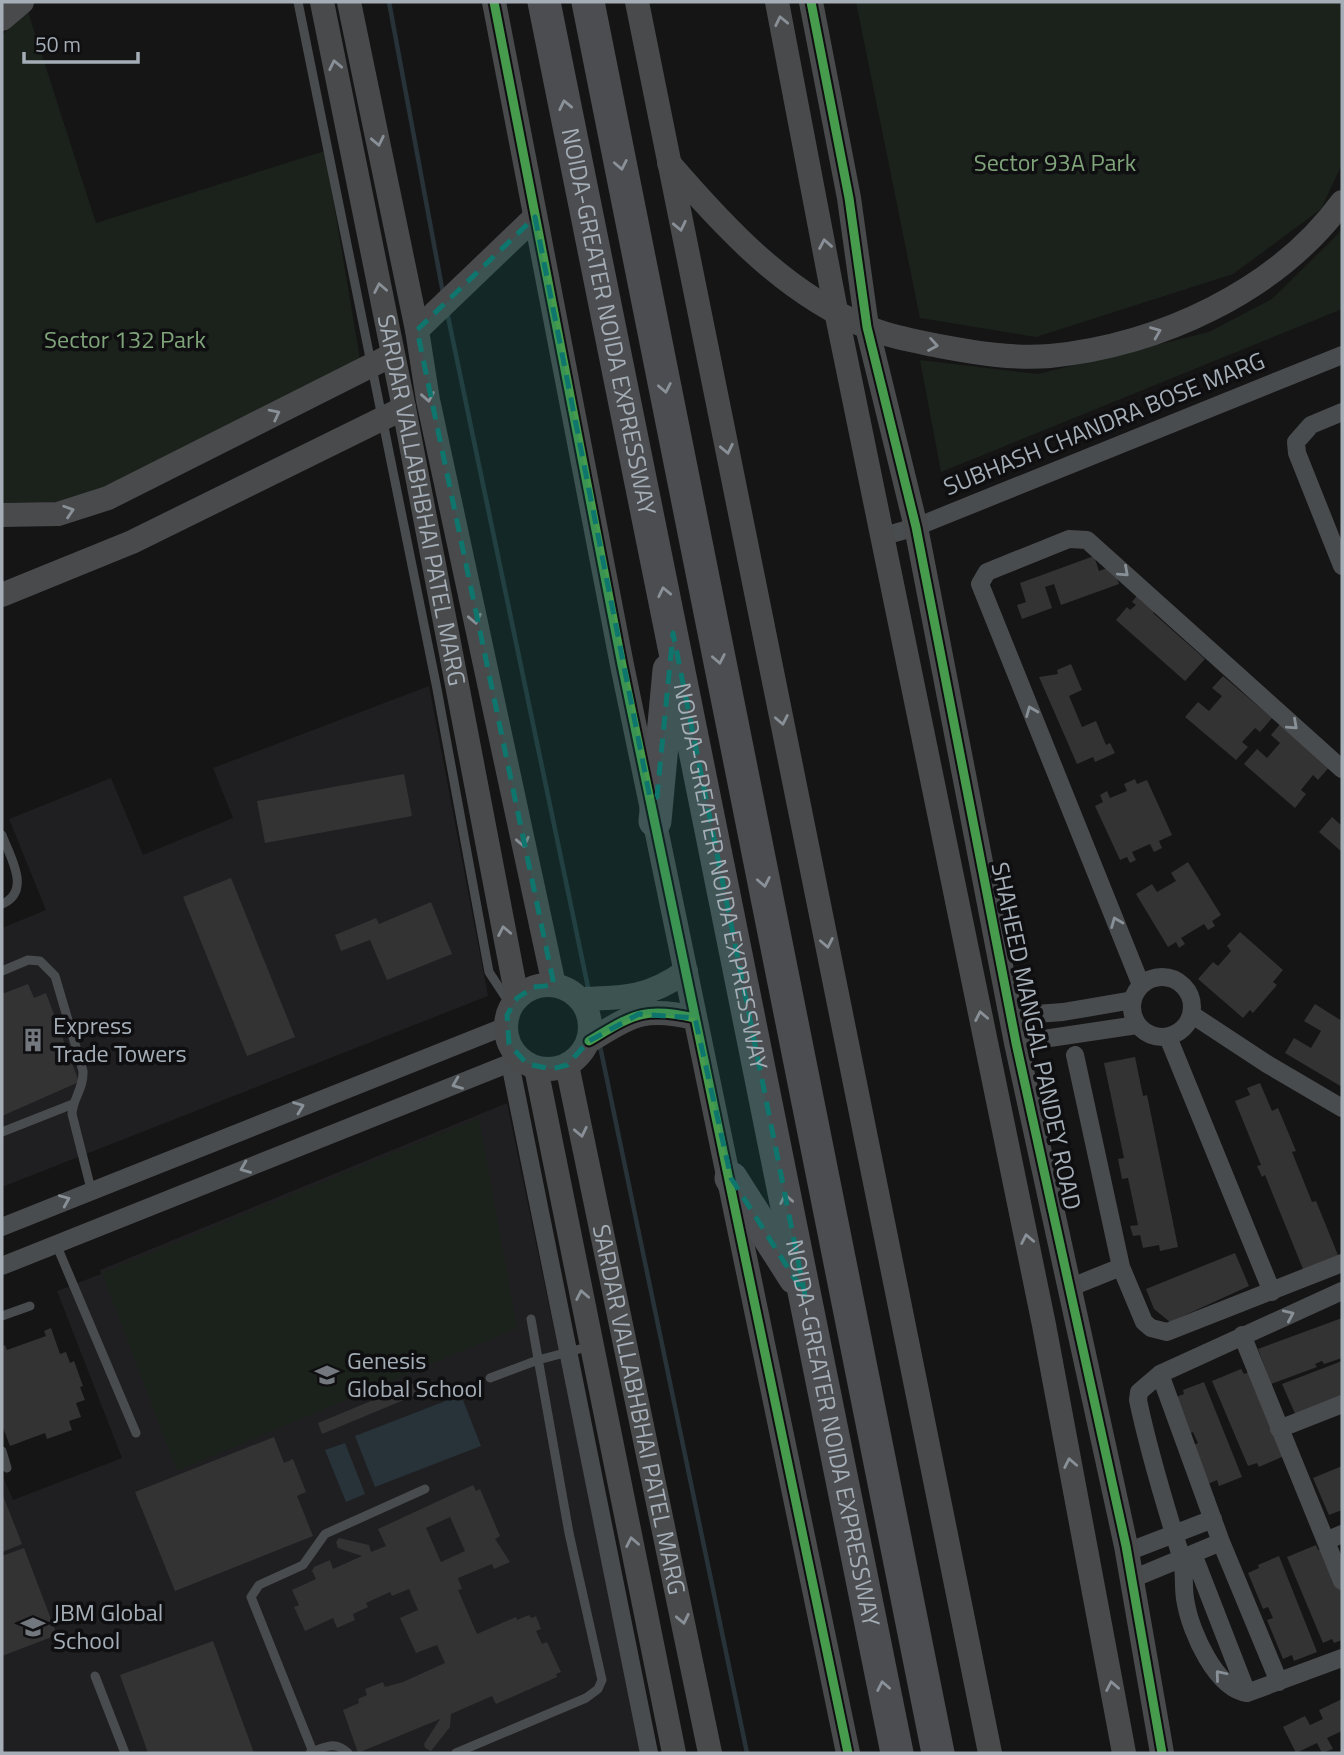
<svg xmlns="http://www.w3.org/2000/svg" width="1344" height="1755" font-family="'Titillium Web',sans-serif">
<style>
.built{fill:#1f1f21}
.green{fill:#1b221b}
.water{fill:#273338}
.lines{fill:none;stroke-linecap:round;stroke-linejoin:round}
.stream{stroke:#273338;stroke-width:4.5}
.building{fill:#333334;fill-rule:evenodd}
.lane{stroke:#494c4e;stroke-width:9}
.street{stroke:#494c4e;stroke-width:18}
.secondary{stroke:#484a4c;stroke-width:24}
.highway{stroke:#4b4d50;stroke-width:33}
.cycleway-casing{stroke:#0f0f11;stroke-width:13}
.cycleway{stroke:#469c4c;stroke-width:9}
.oneway{stroke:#899097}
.oneway2{stroke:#8a9198}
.oneway3{stroke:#899198}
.marked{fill:#0f766e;fill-opacity:0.2;stroke:#0f766e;stroke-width:5;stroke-dasharray:14 9;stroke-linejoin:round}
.labels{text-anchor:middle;stroke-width:7;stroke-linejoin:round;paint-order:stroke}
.park-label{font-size:24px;fill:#7fa47a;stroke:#0f0f11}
.street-label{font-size:24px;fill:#a5aeb7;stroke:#0f0f11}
.poi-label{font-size:24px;fill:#a5aeb7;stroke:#0f0f11;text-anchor:start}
</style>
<rect width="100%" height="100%" fill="#151515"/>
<path class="built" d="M429,686L488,996L2,1187V928L46,910L9,819L111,778L143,855L233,818L213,768Z
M507,1103L642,1753H2V1474L13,1500L122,1458L57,1291L101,1274L100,1270Z"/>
<path class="green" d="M856,2H1342V164L1321,209L1233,274L1036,337L920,318Z
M28,12L96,223L325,151L360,359L104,487L56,502L2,503V35Z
M1342,230V309L941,472L920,360L1038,374L1209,332L1272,299Z
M479,1118L517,1328L177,1471L102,1273Z"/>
<path class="water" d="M461,1395L481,1446L375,1487L355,1436Z
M345,1443L365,1494L346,1502L325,1450Z"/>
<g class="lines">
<path class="stream" d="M389,2L443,293
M447,312L589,992
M592,1008L596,1027
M600,1046L747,1753"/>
</g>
<path class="building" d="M1094,556L1099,571L1113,566L1119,584L1061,605L1054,584L1045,587L1052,608L1022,619L1017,605L1026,602L1020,583Z
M1139,593L1157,609L1153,613L1205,659L1185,681L1116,620L1127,607L1130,610L1136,605L1132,602Z
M1071,664L1082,690L1069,696L1082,727L1096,721L1106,745L1110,743L1115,753L1095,762L1093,757L1077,764L1039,677L1058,674L1057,670Z
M1223,676L1272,718L1260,732L1255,728L1242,742L1248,747L1236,760L1185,717L1198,702L1209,711L1222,696L1212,688Z
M1281,723L1331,765L1318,780L1313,775L1301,790L1306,794L1295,808L1244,764L1257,749L1267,758L1280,743L1271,735Z
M404,774L412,816L265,843L257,801Z
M1135,779L1137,784L1147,780L1172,835L1159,841L1162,848L1154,852L1150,844L1132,852L1136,860L1130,863L1127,857L1120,860L1095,806L1103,802L1100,795L1107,791L1110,798L1127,791L1124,784Z
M1332,817L1342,826V852L1319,832Z
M1188,862L1221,915L1212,921L1215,926L1208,930L1204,924L1181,938L1185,944L1179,948L1176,942L1168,947L1136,894L1152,884L1157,892L1176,881L1171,873Z
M231,878L295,1037L247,1056L183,897Z
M431,902L452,954L387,980L370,940L341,951L335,935L376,918L379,924Z
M1240,932L1283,970L1273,982L1277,985L1253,1013L1250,1010L1243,1018L1198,979L1213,962L1218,966L1231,951L1227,946Z
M28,984L34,998L46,993L79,1082L2,1116V994Z
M1315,1004L1342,1021V1087L1285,1053L1294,1038L1311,1048L1321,1031L1304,1021Z
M1135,1057L1143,1096L1147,1095L1178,1247L1160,1251L1159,1245L1143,1248L1140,1235L1133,1236L1130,1226L1138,1225L1128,1178L1122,1179L1118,1159L1124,1158L1104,1063Z
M1260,1083L1272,1111L1278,1108L1296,1151L1292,1152L1312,1202L1316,1201L1340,1260L1305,1274L1265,1175L1262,1177L1257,1166L1261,1165L1235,1101L1250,1095L1247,1088Z
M1235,1253L1249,1286L1170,1322L1154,1309L1146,1289Z
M1342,1318V1358L1324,1364L1322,1361L1315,1364L1317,1367L1271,1384L1258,1349Z
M51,1328L60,1354L66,1352L70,1363L74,1361L83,1386L80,1387L85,1400L76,1403L81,1417L69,1421L72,1430L47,1439L45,1433L10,1446L2,1425V1346L5,1345L7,1350L46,1336L44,1331Z
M1342,1361V1401L1297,1418L1282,1384Z
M1241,1369L1244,1374L1249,1372L1284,1456L1259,1467L1257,1463L1248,1466L1212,1381Z
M419,1381L423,1392L322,1434L318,1423Z
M1204,1382L1242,1477L1219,1486L1217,1480L1208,1484L1192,1446L1198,1443L1193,1432L1188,1434L1173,1398L1184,1394L1183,1390Z
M274,1437L284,1463L293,1459L306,1492L297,1496L313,1536L175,1591L135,1492Z
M1342,1466V1510L1329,1515L1313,1478Z
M473,1485L476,1491L480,1489L500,1536L495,1539L510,1562L494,1569L492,1564L458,1578L462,1589L458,1590L477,1634L516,1617L517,1620L529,1615L531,1618L536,1616L541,1629L536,1631L542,1644L547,1642L561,1672L556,1674L557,1677L496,1704L492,1696L451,1714L450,1727L431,1751L425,1748L424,1744L440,1719L358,1753L343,1710L359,1703L358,1699L367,1695L365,1689L383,1682L385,1687L403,1682L445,1663L437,1645L416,1653L400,1618L418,1610L409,1589L392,1596L390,1592L366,1603L368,1607L353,1614L355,1620L337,1628L333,1618L305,1631L294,1607L299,1605L292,1590L316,1579L312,1571L314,1567L330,1560L333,1569L362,1556L338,1548L336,1542L339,1538L369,1545L371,1552L386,1546L378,1529ZM450,1517L465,1551L441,1562L426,1528Z
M2,1493L22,1544L2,1552Z
M1316,1545L1318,1550L1323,1548L1342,1593V1640L1334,1643L1332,1639L1323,1643L1287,1557Z
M24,1548L57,1635L2,1656V1556Z
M1279,1556L1317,1652L1294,1661L1292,1655L1283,1659L1267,1620L1273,1618L1268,1607L1263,1609L1248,1573L1259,1568L1258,1565Z
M213,1641L254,1753H148L120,1675Z
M1342,1699V1731L1327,1738L1333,1749L1322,1753L1317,1743L1296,1753L1283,1727L1305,1716L1310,1725L1323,1719L1319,1710Z"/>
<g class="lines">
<path class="lane" d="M298,2L437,689L489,972L510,1004
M2,835C10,857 32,891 2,904
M2,971L28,960L40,961L55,976L83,1071C84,1088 73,1098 72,1114L91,1189
M2,1132L73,1104
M56,1244L136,1433
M2,1316L30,1306
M490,1378L538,1360L591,1346
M2,1451L7,1468
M95,1676L125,1753
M313,1752L251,1597L259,1585L303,1565L325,1534L425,1489
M310,1753C325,1747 335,1740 348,1753
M456,1753L586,1698L598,1689L602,1680L569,1533L531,1319"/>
<path class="street" d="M1342,412L1311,425L1296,442L1297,453L1342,566
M884,536L916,527L1342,355
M1132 1007a30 30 0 1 1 60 0a30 30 0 1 1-60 0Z
M1141,985L980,584L987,572L1069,539L1087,540L1342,769
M1191,1014L1267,1064L1342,1108
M1010,1016L1063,1012L1133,1000
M1168,1037L1272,1292
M1016,1043L1137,1025
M1075,1055L1121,1267L1144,1322L1151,1328L1167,1332L1342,1263
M510,1063L649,1753
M2,1227L506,1026
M2,1266L520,1059
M1069,1288L1121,1267
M1342,1291L1160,1374L1139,1392L1138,1400C1149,1453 1165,1505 1181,1556C1186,1571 1182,1588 1186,1604C1191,1632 1216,1689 1247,1693L1342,1658
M1242,1335L1342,1581
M1160,1374L1221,1542L1279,1682
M1279,1429L1342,1404
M1326,1541L1342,1534
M1127,1552L1213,1519
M1193,1554L1247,1693
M1132,1579L1221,1542"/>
<g class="secondary">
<path id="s1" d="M322,2L404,408L517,998"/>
<path d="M349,2L417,330L428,400L554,985"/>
<path d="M494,2L622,665L848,1753"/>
<path d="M637,2L990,1753"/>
<path d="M777,2L836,311L1044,1325L1124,1753"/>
<path d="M811,2L849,198L867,327L916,527L1016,1043L1126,1546L1162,1753"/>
<path d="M2,19L22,2"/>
<path d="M669,163C725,228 786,294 867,327C890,337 915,341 939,346C976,353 1013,359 1050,356C1159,345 1276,292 1342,202"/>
<path d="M417,330L535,217"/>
<path d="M2,515L58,514L108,498L392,355"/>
<path d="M2,595L132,542L404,408"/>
<circle cx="548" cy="1027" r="42"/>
<path d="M580,999C624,998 649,998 686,971"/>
<path d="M589,1041C633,1015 643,1006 695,1018"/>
<path id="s2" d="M567,1065L710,1753"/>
<path d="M536,1068L674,1753"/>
</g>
<g class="highway">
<path id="s3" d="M544,2L897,1753"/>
<path d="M588,2L938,1753"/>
<path d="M655,821L669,670"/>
<path d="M731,1178L795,1278"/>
</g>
<g class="cycleway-casing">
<path id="cycleway" d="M494,2L622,665L848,1753
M811,2L849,198L867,327L916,527L1016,1043L1126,1546L1162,1753
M589,1041C633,1015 643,1006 695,1018"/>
</g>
<use href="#cycleway" class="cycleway"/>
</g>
<defs><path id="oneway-chevron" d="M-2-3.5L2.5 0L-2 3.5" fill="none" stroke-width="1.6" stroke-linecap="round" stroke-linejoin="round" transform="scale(1.75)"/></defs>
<g class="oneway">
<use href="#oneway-chevron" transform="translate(781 21) rotate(-102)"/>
<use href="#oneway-chevron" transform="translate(335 65) rotate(-102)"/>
<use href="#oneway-chevron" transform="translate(378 141) rotate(78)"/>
<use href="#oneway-chevron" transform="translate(680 226) rotate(78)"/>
<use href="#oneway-chevron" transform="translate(825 244) rotate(-100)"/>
<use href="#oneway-chevron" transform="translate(380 288) rotate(-101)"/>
<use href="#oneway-chevron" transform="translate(1156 332) rotate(-22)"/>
<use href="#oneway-chevron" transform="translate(933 345) rotate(10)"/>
<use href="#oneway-chevron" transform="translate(428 397) rotate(80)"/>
<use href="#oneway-chevron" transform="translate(275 414) rotate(-27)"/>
<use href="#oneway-chevron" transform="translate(727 449) rotate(78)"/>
<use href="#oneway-chevron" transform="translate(69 511) rotate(-18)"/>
<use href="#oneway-chevron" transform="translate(475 619) rotate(78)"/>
<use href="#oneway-chevron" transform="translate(782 720) rotate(79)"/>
<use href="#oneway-chevron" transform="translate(523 842) rotate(78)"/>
<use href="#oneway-chevron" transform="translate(504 931) rotate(-101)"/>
<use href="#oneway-chevron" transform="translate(827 943) rotate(79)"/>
<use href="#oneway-chevron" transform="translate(981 1016) rotate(-101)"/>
<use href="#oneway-chevron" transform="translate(581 1132) rotate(78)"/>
<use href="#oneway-chevron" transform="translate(1027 1239) rotate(-101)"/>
<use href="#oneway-chevron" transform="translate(582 1295) rotate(-101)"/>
<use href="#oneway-chevron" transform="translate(1070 1463) rotate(-101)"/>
<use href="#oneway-chevron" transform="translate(632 1542) rotate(-101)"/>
<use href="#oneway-chevron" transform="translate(683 1619) rotate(78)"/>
<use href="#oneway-chevron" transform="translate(1112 1686) rotate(-101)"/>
</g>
<g class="oneway2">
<use href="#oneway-chevron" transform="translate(565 105) rotate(-102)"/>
<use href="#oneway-chevron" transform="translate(621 165) rotate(79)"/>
<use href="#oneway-chevron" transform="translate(665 388) rotate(79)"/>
<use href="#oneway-chevron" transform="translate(664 592) rotate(-102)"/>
<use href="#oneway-chevron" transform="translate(719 659) rotate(79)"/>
<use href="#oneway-chevron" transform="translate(764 882) rotate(79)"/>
<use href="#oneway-chevron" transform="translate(786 1199) rotate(-101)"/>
<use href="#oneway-chevron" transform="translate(883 1686) rotate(-101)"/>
</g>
<g class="oneway3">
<use href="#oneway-chevron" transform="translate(1124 572) rotate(42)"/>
<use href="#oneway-chevron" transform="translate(1031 711) rotate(-112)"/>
<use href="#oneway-chevron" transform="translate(1293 725) rotate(42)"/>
<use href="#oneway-chevron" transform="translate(1116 922) rotate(-112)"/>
<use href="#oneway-chevron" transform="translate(457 1084) rotate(158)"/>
<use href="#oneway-chevron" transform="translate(299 1107) rotate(-21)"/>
<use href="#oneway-chevron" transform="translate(245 1168) rotate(158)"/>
<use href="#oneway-chevron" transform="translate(65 1200) rotate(-23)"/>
<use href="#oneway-chevron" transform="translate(1289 1315) rotate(-24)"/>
<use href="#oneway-chevron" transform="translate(1220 1675) rotate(-130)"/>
</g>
<path class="marked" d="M535,217L650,798L657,797L673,633L805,1295L731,1178L695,1018L639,1014L589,1041L567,1065L552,1069L527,1064L509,1044L507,1015L517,998L534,987L554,985L417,330Z"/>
<defs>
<g id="building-bare" transform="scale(1.89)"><path d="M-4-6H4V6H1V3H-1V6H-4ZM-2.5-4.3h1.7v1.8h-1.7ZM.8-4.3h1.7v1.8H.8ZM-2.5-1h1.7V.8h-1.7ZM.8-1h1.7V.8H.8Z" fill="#73787e" stroke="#0f0f11" stroke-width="2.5" paint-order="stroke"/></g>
<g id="school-bare" transform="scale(1.89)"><path d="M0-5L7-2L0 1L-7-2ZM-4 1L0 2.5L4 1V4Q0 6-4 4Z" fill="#73787e" stroke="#0f0f11" stroke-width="2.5" paint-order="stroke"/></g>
</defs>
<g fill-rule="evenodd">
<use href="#building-bare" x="33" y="1040"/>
<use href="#school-bare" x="327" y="1375"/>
<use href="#school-bare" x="33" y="1627"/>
</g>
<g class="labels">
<g class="park-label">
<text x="1055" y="171">Sector 93A Park</text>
<text x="125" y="348">Sector 132 Park</text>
</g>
<g class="street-label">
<text dy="8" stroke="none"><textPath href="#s3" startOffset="326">NOIDA-GREATER NOIDA EXPRESSWAY</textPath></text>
<text transform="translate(1104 424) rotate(-22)" y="8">SUBHASH CHANDRA BOSE MARG</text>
<text dy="8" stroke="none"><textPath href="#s1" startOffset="508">SARDAR VALLABHBHAI PATEL MARG</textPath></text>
<text dy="8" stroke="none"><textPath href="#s3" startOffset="892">NOIDA-GREATER NOIDA EXPRESSWAY</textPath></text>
<text transform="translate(1036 1036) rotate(78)" y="8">SHAHEED MANGAL PANDEY ROAD</text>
<text dy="8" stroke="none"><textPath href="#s2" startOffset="352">SARDAR VALLABHBHAI PATEL MARG</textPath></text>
<text dy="8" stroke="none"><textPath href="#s3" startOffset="1460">NOIDA-GREATER NOIDA EXPRESSWAY</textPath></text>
</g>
<g class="poi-label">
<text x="53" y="1034">Express<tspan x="53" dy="28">Trade Towers</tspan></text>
<text x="347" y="1369">Genesis<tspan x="347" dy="28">Global School</tspan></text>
<text x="53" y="1621">JBM Global<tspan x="53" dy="28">School</tspan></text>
</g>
</g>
<rect width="1344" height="1755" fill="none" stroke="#a5aeb7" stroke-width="7"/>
<path d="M24 52v10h114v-10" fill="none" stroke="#a5aeb7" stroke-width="3.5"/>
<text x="35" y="52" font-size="21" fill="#a5aeb7" stroke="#0f0f11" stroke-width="5" paint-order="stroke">50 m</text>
</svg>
